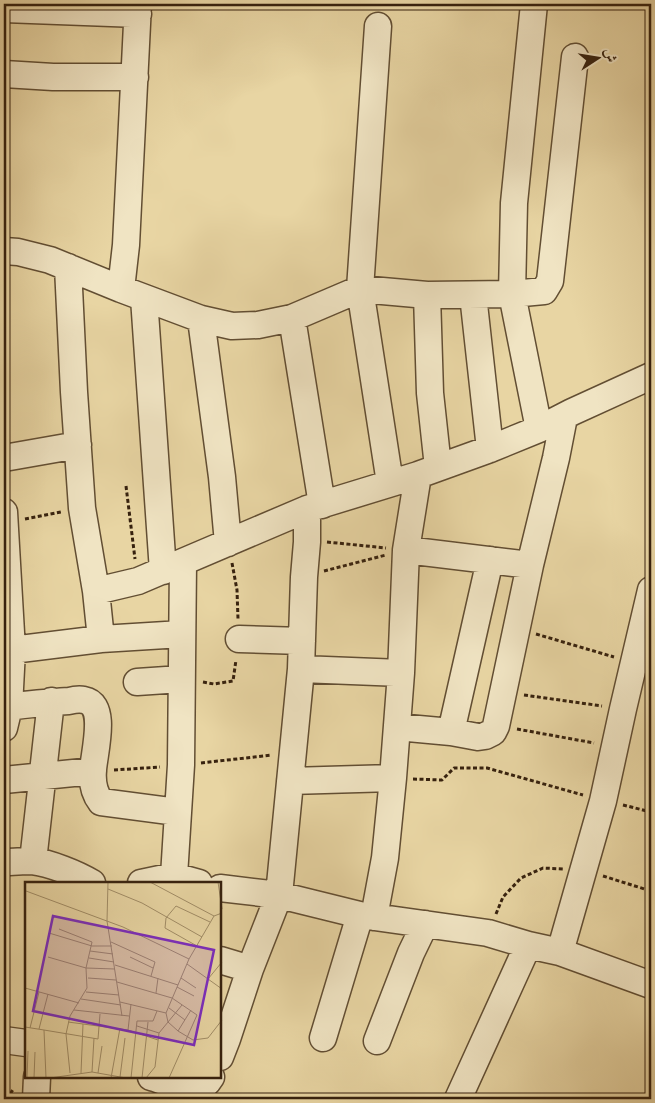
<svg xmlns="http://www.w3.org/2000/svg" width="655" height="1103" font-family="'IM FELL French Canon',Amiri,serif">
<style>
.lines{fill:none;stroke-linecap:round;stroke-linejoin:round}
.minor-casing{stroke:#624e33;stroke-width:29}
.path{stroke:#36210e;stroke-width:3;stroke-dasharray:4 2.5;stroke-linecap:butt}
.minor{stroke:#f0e4c3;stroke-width:26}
.inset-road{fill:none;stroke:#a18d67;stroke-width:1}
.view{fill:#7b2cbf;fill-opacity:0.15;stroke:#7b2cbf;stroke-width:2.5}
.inset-edge{fill:none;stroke:#36210e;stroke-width:2.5}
</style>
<rect width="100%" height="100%" fill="#e8d5a3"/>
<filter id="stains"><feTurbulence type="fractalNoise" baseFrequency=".004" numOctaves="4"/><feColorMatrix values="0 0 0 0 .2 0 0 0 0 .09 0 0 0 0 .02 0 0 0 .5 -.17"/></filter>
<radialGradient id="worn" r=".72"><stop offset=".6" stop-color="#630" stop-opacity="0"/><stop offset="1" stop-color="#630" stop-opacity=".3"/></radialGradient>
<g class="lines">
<g class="minor-casing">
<path id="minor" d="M534,4L514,203L512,294L539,429
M4,9L138,14
M378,26L360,289L390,483
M4,74L53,77H135
M4,251L18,252L50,260L121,289L201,319L232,326L258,325L292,318L360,289L427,295L512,294L544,291L550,281L575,57
M68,267L74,392L82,508L96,591L101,639
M121,289L126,245L138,4
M427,295L430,393L438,467
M473,295L490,449
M144,298L163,571
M292,318L322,505
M201,319L222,477L228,543
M4,458L78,445
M4,512L12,650L9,707L4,728
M406,550L530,565
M96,591L138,581L307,509L418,475L490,449L539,429L572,412L651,376
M239,639L302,641
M12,650L101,639L182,634
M301,669L401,673
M137,682L181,679
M4,707C25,705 47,702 69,701C73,700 79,699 84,700C108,704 94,753 93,770C92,781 94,793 101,802L177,812
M397,727L451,732L478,737L485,736L493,732L496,726L530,565L556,458L564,417
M451,732L490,560
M4,780L93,771
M290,781L393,778
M33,861L51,701
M4,862C13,862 23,861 32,861C50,863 77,874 92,883
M174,876L181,765L183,563
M141,883L174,876L199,883
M220,888L279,895L360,915L488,933L528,945L560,952L651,985
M374,917L385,858L393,778L401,673L406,550L418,475
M560,952L603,801L623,709L651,590
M220,960L250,969
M323,1038L360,915
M4,1040L26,1043
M377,1041L411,953L425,924
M220,1057L227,1039L250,969L279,895L301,669L304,577L307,542V509
M151,1077C162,1080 188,1091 199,1088C205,1086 208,1082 211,1077
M36,1099L37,1077
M458,1099L528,945"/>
</g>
<path class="path" d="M126,486L135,559
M25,519L61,512
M327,542L386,548
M232,563L237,590L238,619
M324,571L386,555
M536,634L614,657
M203,682L214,684L233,681L236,660
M524,695L602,706
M517,729L594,743
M201,763L272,755
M114,770L160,767
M413,779L442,780L454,768H487L583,795
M623,805L651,812
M603,876L651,891
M496,914L503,897L521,878L543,868L563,869
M7,1099L14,1088"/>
<use href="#minor" class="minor"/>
</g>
<g transform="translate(25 882)">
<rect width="196" height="196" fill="#e8d5a3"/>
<path class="inset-road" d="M83,0L82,39L97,134M125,0L189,34M193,0L197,27M83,7L117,21L177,55M1,9L98,45L164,77M34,47L67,60L61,86L62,106L45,134L41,152L45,191M24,51L67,64H87M86,60L130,80L126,94M172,64L140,46L141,36L151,24L185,40M65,69L88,72M23,75L61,86L90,87M105,75L128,86M64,76L89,80M162,82L197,107M90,83L153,103M63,96L91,98M156,96L171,106M183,97L197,80M92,100L147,116L172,133L144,196M152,105L169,114M0,106L54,121M61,110L94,113M131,111L133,96M56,117L96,123M95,120L141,131M144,126L160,138M49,128L104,134M166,128L153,149L168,158L183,156L197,138M43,140L58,142L56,191M58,142L103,148L133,158M112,144L134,151M0,145L19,148L21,196M5,146L14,110M14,147L23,112M19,148L73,157L75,132M103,148L106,122M153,149L143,140L141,131L164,77L189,34L197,31M67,190L69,156M73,191L77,164M95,195L100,156M2,196L3,169M9,196L10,170M25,196L67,190L101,196M86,196L95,146M106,196L112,139H128L132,129M117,196L123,140M121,196L130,185L134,151L157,123"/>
<path class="view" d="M28,34L189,68L169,163L8,129Z"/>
<rect width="196" height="196" class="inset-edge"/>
</g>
<rect width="655" height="1103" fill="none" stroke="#e8d5a3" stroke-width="20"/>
<rect x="5" y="5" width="645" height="1093" fill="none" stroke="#36210e" stroke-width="2.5"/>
<rect x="10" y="10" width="635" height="1083" fill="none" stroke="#36210e"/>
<g transform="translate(598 58) rotate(78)" stroke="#f0e4c3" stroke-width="4" paint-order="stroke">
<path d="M0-4L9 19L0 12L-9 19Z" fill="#36210e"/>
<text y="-8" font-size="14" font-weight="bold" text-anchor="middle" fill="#36210e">ش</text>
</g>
<rect width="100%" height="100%" filter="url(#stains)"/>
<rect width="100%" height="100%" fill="url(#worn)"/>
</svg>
